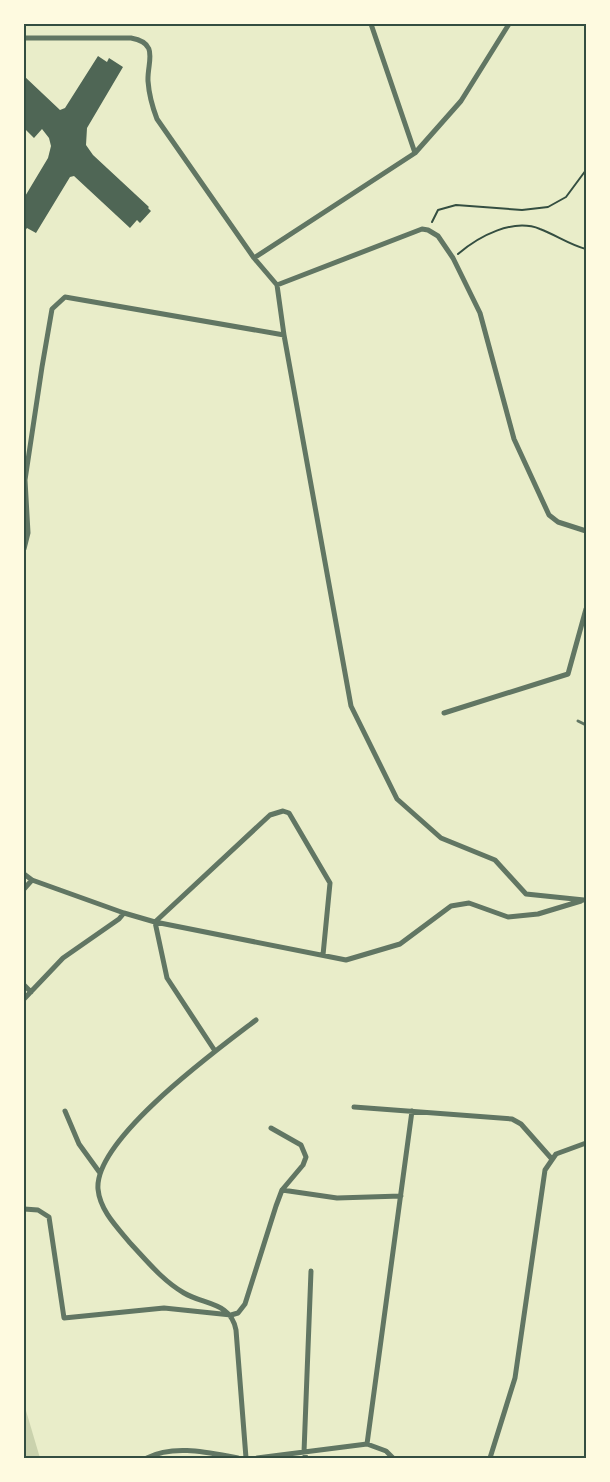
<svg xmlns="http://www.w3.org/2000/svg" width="610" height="1482" font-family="'Fira Sans',sans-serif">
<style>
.green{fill:#cad2ad}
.building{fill:#4f6655}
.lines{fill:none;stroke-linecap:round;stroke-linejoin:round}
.path{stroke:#344e41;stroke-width:2}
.service{stroke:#617663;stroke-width:3}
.minor{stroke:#617663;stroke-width:5}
.neatline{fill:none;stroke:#344e41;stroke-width:2}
</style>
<rect width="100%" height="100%" fill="#e9edc9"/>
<path class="green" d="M24,1404L40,1458H24Z"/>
<path class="building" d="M98,56L107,62L109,58L123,67L87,128L86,145L93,155L149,207L148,208L151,211L140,223L137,220L130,228L74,176L70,177L36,233L27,228L24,232V198L48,158L51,146L49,138L42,129L34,138L24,128V76L60,110L65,108Z"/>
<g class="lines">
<path class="path" d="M432,222L438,210L456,205L522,210L548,207L566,197L586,170
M458,254C479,236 513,218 540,229C556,235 570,245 586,249"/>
<path class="service" d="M578,721L586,725"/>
<path class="minor" d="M371,24L415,153
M24,38H131C160,43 147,62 148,81C149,95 152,106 157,119L254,258L277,285L284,335
M254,258L415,153L461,101L509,24
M277,285L422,229L428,230L438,236L453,258L480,313L514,439L549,515L558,522L586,531
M24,549L28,533L25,480L42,367L52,309L65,297L284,335L351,706L397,799L441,838L495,860L526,894L584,900
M444,713L568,674L586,609
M24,874L32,880L24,889
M32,880L124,913
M24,985L31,992
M24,999L63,958L119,919L124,913L155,922L346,960L400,944L451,906L469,903L508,917L538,914L581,901
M215,1051L167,978L155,922L270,815L283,811L289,813L330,883L323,955
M354,1107L512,1119L521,1124L551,1158
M65,1111L79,1144L100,1173
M282,1190L337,1198L401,1196
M24,1209L38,1210L49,1217L64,1318L164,1308L231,1315L238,1313L245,1304L276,1206L282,1190L303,1165L306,1157L301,1145L271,1128
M367,1444L412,1111
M147,1458C174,1444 210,1453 238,1458
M246,1458L236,1330C231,1302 204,1305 184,1293C163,1281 147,1261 131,1244C118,1228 100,1211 98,1189C94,1139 218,1049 256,1020
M257,1458L367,1444L386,1451L393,1458
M306,1458L304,1452L311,1271
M490,1458L515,1378L545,1170L556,1154L586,1143"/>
</g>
<rect width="610" height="1482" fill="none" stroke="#fefae0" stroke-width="50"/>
<rect x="25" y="25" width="560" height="1432" class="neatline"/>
</svg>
